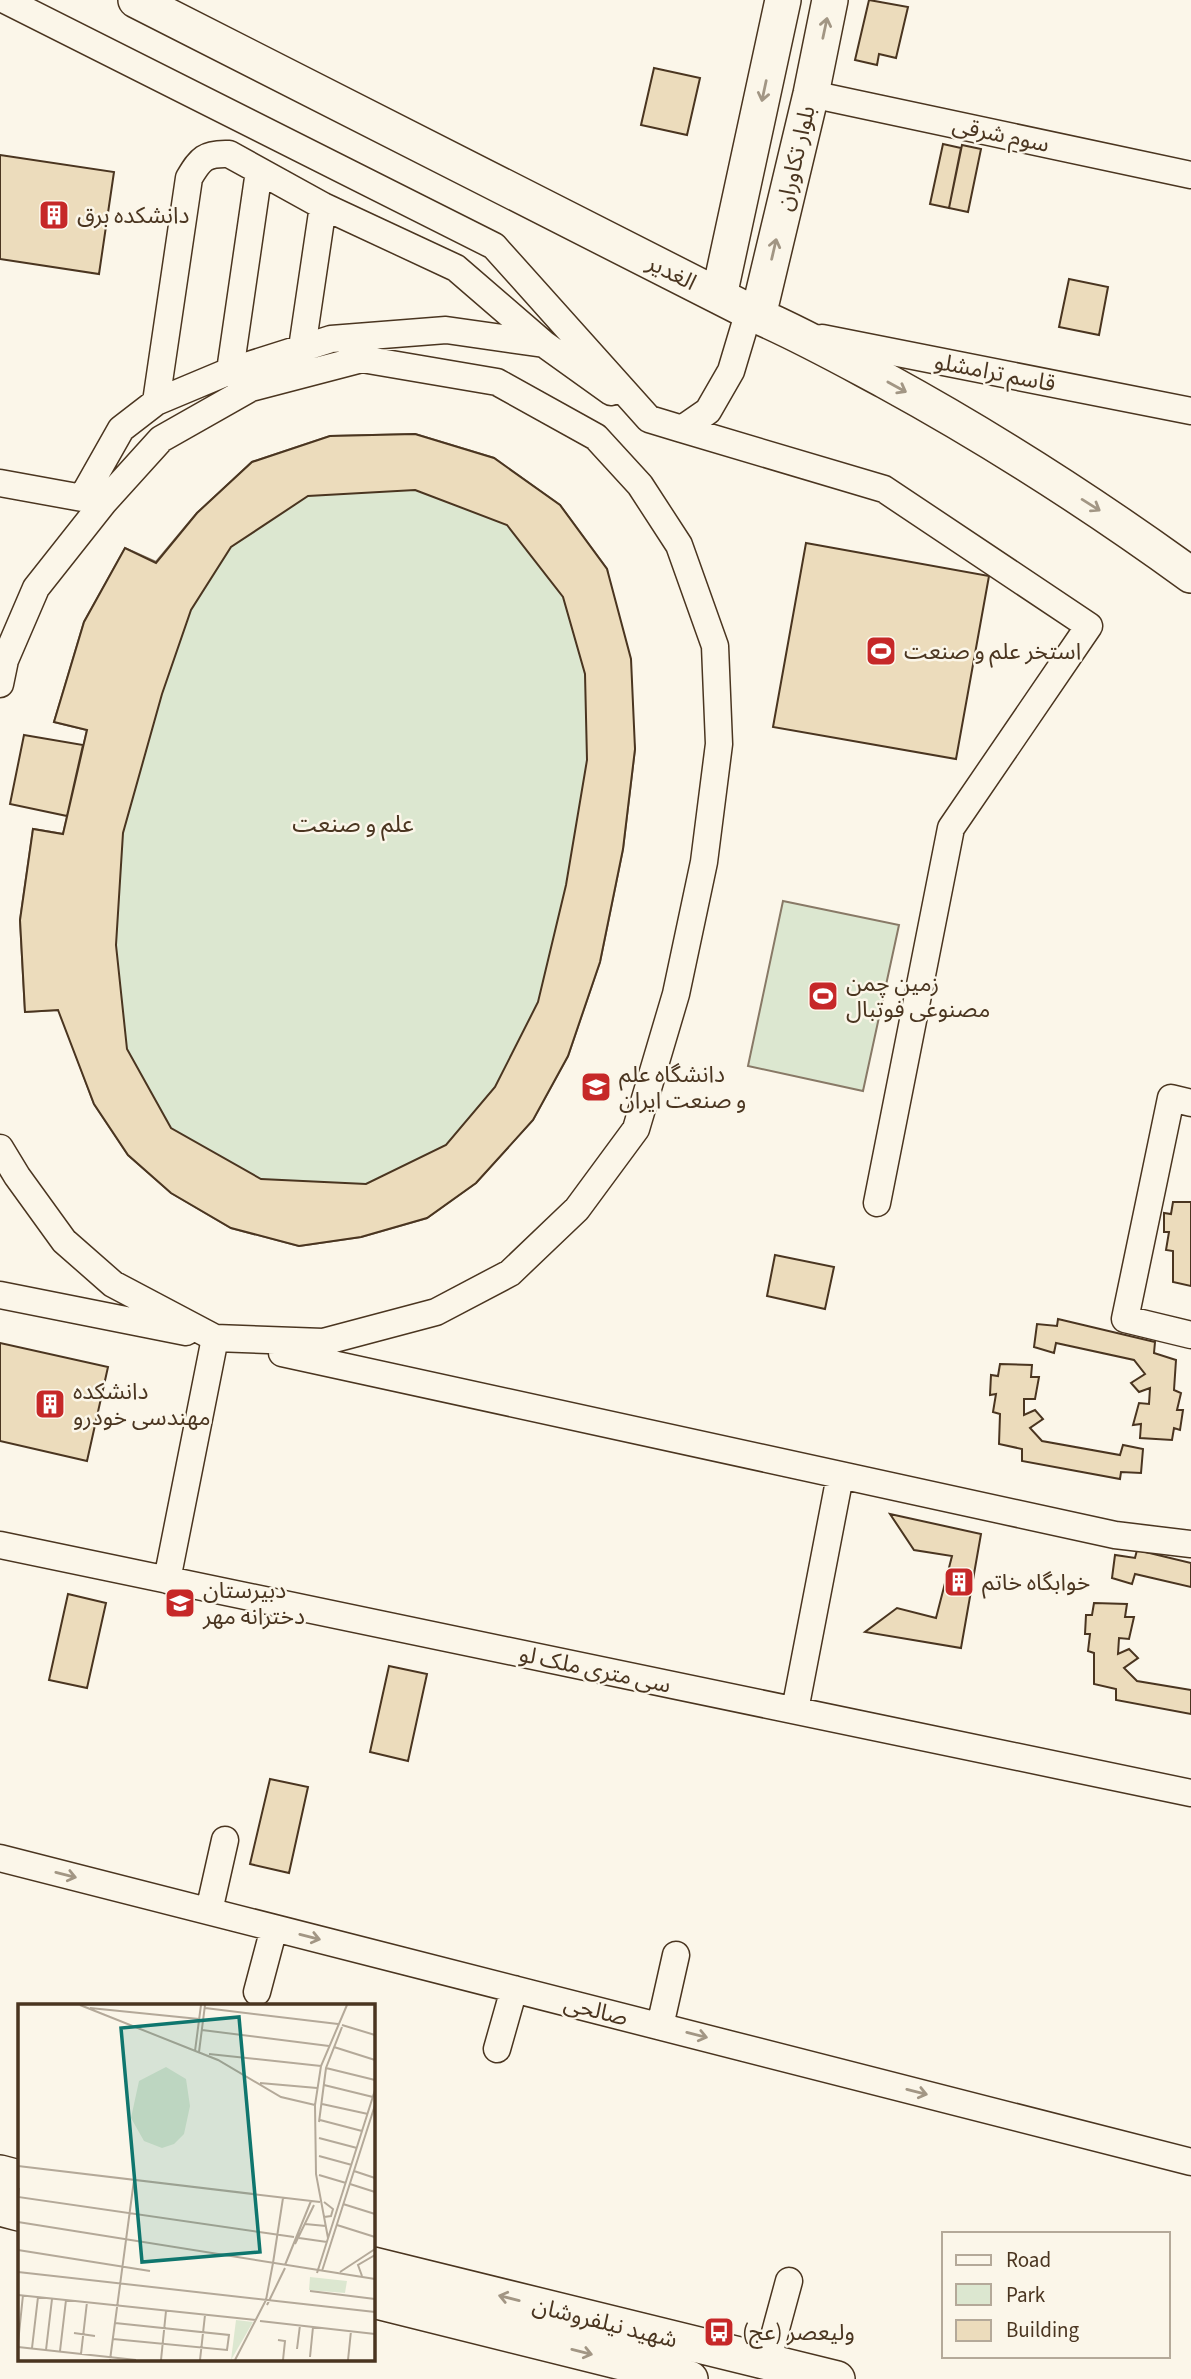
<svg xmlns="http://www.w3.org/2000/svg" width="1191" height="2379" font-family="'Source Sans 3','Noto Sans Arabic',sans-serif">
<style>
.green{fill:#dce7d0;stroke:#887966;stroke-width:2}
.building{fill:#ecdcbc;stroke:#4a3520;stroke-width:2;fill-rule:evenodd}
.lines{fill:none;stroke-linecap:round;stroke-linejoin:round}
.minor-casing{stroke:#4a3520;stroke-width:29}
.major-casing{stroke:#4a3520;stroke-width:38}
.minor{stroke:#fbf6e9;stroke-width:26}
.major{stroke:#fbf6e9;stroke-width:35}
.oneway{stroke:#a29684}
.labels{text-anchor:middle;stroke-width:5;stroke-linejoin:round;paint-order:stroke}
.street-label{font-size:23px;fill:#4a3520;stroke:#fbf6e9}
.poi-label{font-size:23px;fill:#4a3520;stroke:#fbf6e9;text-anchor:start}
.neighbourhood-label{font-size:24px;fill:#4a3520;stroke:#fbf6e9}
.inset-road{fill:none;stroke:#b4a999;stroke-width:2}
.view{fill:#0f766e;fill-opacity:0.15;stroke:#0f766e;stroke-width:3.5}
.inset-edge{fill:none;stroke:#4a3520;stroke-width:3.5}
</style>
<rect width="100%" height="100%" fill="#fbf6e9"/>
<path class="green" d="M415,434L494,458L560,505L607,569L635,749L623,849L600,962L568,1056L533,1120L476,1183L427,1218L361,1237L299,1246L231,1228L171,1193L128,1155L94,1104L59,1010L25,1012L20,920L33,829L63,834L87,730L54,722L84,622L125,548L156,562L197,513L252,462L330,436Z
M783,901L899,925L863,1091L748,1066Z"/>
<path class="building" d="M869,0L908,7L896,58L879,54L877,65L855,60Z
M654,68L700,78L687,135L641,125Z
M943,144L961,148L949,208L930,204Z
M962,145L981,149L968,212L949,208Z
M0,155L114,172L99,274L0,259Z
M1069,279L1108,287L1099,335L1059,327Z
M415,434L494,458L560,505L607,569L631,659L635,749L623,849L600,962L568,1056L533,1120L476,1183L427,1218L361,1237L299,1246L231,1228L171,1193L128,1155L94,1104L58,1010L25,1012L20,920L33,829L63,834L87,730L54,722L84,622L125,548L156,563L197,513L252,462L330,436ZM415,490L507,525L563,597L585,674L587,760L566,885L538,1002L495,1087L446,1145L366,1184L261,1179L171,1128L127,1049L116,945L123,833L162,694L191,610L231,547L308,496Z
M806,543L989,576L956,759L773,727Z
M24,735L83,745L67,816L10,804Z
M1173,1202H1191V1286L1173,1282V1251L1166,1250L1169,1232H1164V1213L1171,1214Z
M775,1255L834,1267L825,1309L767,1296Z
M1058,1319L1155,1342L1154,1353L1176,1360L1174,1390L1181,1393L1177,1410H1183L1180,1430L1174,1428L1172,1440L1140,1438L1141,1424L1133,1425L1139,1403L1149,1404L1150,1388L1139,1392L1131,1383L1145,1374L1134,1360L1056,1343L1054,1353L1034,1347L1037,1324L1057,1326Z
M0,1343L108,1367L87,1461L0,1441Z
M1000,1364L1032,1365L1031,1377H1039L1035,1399H1024V1415L1035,1410L1043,1419L1030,1428L1042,1441L1120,1455L1123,1445L1143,1449L1141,1473L1121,1472L1120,1479L1022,1461V1449L999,1444L1000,1414L993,1412L996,1394L990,1395L991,1375L998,1376Z
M890,1514L981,1534L961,1648L865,1632L897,1608L936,1618L952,1556L914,1550Z
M1137,1550L1191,1563V1587L1135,1574L1132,1584L1112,1578L1115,1555L1135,1558Z
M68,1594L106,1603L87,1688L49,1680Z
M1094,1603L1127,1604L1125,1617H1134L1129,1639L1119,1638L1118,1654L1129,1649L1138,1658L1124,1668L1137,1681L1191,1690V1714L1116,1700V1689L1094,1684V1653L1088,1651L1090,1634H1085L1086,1615H1092Z
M389,1666L427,1674L408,1761L370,1752Z
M270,1779L308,1787L289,1873L250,1864Z"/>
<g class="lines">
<g class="minor-casing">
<path id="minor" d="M5,0L494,246L649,419L682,429L708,411L731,371L749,311
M811,94L1191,175
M822,338L1191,411
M302,348L323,206
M230,371L259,171
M156,402L189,178C200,159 205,153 229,154L323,206L456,268L544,344
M682,429L884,489L1089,626L951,828L877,1203
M0,483L99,501
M82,498L121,429L156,402L230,371L331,339L446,330L544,344L611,392
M0,684L5,660L36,588L104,502L161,439L251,388L362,359L497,382L596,437L640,485L679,545L715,646L719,744L704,862L676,994L636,1129L577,1209L510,1273L436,1312L323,1342L215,1338L113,1284L64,1241L17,1176L0,1148
M1191,1103L1171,1098L1125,1319L1191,1335
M0,1295L186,1332
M282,1353L1115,1535L1191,1544
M0,1545L1191,1793
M167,1580L215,1338
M795,1710L840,1476
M0,1858L1191,2162
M209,1911L225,1840
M257,1992L274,1928
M660,2026L676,1955
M497,2049L514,1989
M767,2362L789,2281"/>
</g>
<g class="major-casing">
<path id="major" d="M136,0L758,316C802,335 843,358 886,381C992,439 1093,504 1191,575
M719,296L783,0
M758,316L811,94L830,0
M0,2173L19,2178
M0,2208L19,2213
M373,2265L837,2379
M373,2300L690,2379"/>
</g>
<use href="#minor" class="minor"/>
<use href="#major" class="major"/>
</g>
<defs><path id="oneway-shaft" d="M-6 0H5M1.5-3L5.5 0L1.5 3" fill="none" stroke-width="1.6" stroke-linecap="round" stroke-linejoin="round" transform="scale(1.75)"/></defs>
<g class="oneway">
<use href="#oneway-shaft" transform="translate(825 28) rotate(-78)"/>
<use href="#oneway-shaft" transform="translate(764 91) rotate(102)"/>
<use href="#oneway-shaft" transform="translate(774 249) rotate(-77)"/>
<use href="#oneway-shaft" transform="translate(897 387) rotate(29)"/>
<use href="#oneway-shaft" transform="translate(1091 505) rotate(32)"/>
<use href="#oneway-shaft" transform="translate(66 1875) rotate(14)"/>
<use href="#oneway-shaft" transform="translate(310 1937) rotate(14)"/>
<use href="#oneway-shaft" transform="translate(697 2035) rotate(14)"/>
<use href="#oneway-shaft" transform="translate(917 2092) rotate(14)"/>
<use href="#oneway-shaft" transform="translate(509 2298) rotate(-166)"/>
<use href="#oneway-shaft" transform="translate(582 2352) rotate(14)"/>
</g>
<defs>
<g id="building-square" transform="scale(1.575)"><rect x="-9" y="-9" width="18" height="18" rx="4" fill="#c62828" stroke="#fbf6e9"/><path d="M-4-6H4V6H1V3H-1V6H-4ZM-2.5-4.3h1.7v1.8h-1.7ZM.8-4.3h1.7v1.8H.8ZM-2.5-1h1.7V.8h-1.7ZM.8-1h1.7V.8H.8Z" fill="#fff"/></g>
<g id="stadium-square" transform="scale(1.575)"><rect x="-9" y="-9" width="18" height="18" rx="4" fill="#c62828" stroke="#fbf6e9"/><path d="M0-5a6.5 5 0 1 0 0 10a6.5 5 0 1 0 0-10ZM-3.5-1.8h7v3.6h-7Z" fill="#fff"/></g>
<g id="university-square" transform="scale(1.575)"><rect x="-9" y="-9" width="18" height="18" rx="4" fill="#c62828" stroke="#fbf6e9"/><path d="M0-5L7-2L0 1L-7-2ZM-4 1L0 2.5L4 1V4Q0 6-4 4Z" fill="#fff"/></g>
<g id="school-square" transform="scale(1.575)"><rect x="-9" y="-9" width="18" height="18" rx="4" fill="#c62828" stroke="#fbf6e9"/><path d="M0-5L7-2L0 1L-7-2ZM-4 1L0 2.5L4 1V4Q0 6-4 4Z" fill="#fff"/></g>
<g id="bus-square" transform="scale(1.575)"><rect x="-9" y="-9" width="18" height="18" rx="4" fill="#c62828" stroke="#fbf6e9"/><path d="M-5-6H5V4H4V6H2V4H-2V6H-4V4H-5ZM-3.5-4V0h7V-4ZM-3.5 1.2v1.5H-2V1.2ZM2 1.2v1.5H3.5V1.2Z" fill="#fff"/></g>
</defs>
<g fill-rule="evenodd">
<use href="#building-square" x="54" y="215"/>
<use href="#stadium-square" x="881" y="651"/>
<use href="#stadium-square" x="823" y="996"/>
<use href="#university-square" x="596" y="1087"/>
<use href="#building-square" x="50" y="1404"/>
<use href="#building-square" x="959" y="1582"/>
<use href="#school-square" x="180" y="1603"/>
<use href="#bus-square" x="719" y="2332"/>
</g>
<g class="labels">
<g class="street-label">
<text transform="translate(1001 134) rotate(12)" y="8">سوم شرقی</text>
<text transform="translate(795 158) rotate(-77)" y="8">بلوار تکاوران</text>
<text transform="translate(672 272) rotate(27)" y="8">الغدیر</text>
<text transform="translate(995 372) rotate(11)" y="8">قاسم ترامشلو</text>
<text transform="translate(595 1669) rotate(12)" y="8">سی متری ملک لو</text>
<text transform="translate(596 2010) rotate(14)" y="8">صالحی</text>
<text transform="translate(605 2322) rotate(14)" y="8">شهید نیلفروشان</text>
</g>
<g class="poi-label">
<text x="77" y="223">دانشکده برق</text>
<text x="904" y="659">استخر علم و صنعت</text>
<text x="846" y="991">زمین چمن<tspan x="846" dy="26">مصنوعی فوتبال</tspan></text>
<text x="619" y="1082">دانشگاه علم<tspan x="619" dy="26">و صنعت ایران</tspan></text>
<text x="73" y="1399">دانشکده<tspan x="73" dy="26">مهندسی خودرو</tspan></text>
<text x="982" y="1590">خوابگاه خاتم</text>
<text x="203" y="1598">دبیرستان<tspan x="203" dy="26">دخترانه مهر</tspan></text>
<text x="742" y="2340">ولیعصر (عج)</text>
</g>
<g class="neighbourhood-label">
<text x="353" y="832">علم و صنعت</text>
</g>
</g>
<g transform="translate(18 2004)">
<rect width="357" height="357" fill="#fbf6e9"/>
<path d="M148,63L168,75L172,102L166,130L156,140L144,144L126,137L113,114L121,77ZM292,273L329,277L327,289L291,286ZM218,316L235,318L213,356Z" fill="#dce7d0"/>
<path class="inset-road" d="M62,1L200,56L263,93L297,101M72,4L181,15M187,4L320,20M324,21L357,31M184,26L311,42M316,43L357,56M177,47L183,1M181,48L187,1M191,50L303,62M308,64L357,76M242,79L299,84M306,81L355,93M304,100L350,110M302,116L344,127M301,118L308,64L324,23M301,134L339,144M301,152L334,161M0,162L302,198M336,167L357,174M301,171L328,179M332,180L357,188M1,184L0,193L276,233M325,200L357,210M306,213L313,212L315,205L306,198M0,218L357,275M287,220L308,222M319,221L357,233M281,234L309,238M310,234L298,170L297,101L303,62L329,1M277,240L296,201M0,246L132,267M255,259L265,194M267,261L293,197M304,267L357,101M0,268L357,308M322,268L357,245M299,269L357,86M344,272L340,261L357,251M292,287L357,295M0,291L238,316M249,301L267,264M242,317L357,330M56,329L77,332M95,335L209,346L211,331L97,319M260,336L267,337L265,356M0,339L5,291M0,343L118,356M14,344L20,293M279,345L282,321M28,346L34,295M42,347L48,296M63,350L69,298M292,353L295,323M92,356L116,176M143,356L148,307M182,356L187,311M217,356L248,296L255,259M330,356L333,327"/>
<path class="view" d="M221,13L242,248L124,258L103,24Z"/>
<rect width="357" height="357" class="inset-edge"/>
</g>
<rect x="942" y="2232" width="228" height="126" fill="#fbf6e9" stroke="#b4a999" stroke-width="2"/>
<rect x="956" y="2255" width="35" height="10" fill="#fbf6e9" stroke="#b4a999" stroke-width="2"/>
<text x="1006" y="2267" font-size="21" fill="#4a3520">Road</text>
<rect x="956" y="2284" width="35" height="21" fill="#dce7d0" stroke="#b4a999" stroke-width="2"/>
<text x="1006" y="2302" font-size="21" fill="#4a3520">Park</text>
<rect x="956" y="2320" width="35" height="21" fill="#ecdcbc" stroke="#b4a999" stroke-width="2"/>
<text x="1006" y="2337" font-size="21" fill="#4a3520">Building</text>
</svg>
